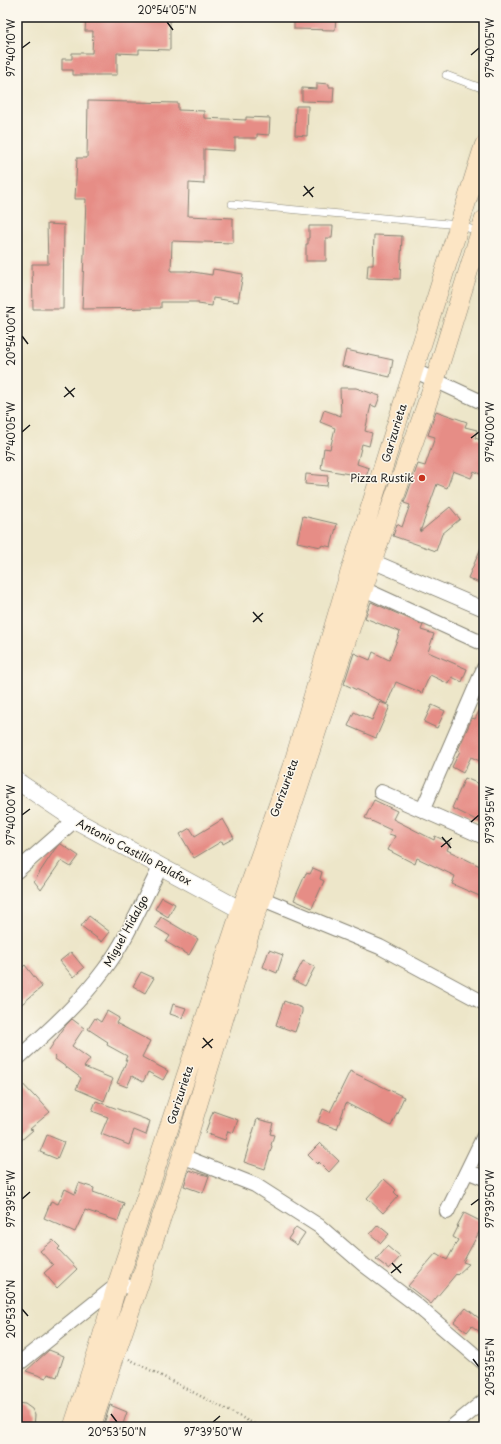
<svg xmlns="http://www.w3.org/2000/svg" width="501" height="1444" font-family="'Playpen Sans',sans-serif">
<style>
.building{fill:#e68d86}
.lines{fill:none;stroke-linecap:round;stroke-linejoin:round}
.service-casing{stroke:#848172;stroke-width:8}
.minor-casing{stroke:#848172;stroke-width:16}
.tertiary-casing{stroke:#848172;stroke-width:18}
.secondary-casing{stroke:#848172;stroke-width:20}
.path{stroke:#848172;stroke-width:2.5;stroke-dasharray:1 3;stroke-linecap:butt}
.service{stroke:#fff;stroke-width:7}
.minor{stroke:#fff;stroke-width:14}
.tertiary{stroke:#fff;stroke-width:17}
.secondary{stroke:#fce5c4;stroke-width:19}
.ticks{fill:none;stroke:#1c1c1c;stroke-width:1.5}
.poi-dot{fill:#c8321e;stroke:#fbf7ec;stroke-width:1.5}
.labels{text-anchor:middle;stroke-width:3;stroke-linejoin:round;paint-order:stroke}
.street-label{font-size:11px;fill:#1c1c1c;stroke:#fbf7ec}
.poi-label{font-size:11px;fill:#1c1c1c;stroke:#fbf7ec;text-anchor:end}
.neatline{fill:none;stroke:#1c1c1c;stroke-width:1.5}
.ticks-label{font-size:10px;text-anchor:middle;fill:#1c1c1c}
</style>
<rect width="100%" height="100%" fill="#fbf7ec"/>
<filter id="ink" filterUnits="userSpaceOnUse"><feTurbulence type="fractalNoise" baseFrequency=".025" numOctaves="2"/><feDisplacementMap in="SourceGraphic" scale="8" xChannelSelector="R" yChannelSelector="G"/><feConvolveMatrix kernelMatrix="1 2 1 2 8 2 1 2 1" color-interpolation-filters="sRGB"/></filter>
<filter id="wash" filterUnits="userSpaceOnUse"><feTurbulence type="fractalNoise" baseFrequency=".012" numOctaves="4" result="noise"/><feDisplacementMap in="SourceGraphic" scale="16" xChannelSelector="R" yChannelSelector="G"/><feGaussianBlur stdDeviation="0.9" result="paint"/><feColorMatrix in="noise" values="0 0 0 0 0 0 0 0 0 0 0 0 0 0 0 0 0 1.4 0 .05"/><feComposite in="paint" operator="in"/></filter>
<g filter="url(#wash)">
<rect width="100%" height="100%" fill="#ede6c9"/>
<g id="blocks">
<path class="building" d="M86,17H170V50L139,49V54L117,53V75H73V70H62V59H72V53H92L93,31H85Z
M294,17H336L335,30L294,29Z
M317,83L329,84V87H334L333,102L302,101V88L317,89Z
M88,101L178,103V110L204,111V118L246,120V117L270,118L269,135L257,134V138H235V151L204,149V184L189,183L188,216L233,218V243L172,241L171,271H187L212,275L213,269L243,274L238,302L213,298L212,306L198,304V302H161V308L82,309L86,199H75L77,158H87Z
M296,106H308L307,136L295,135Z
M47,224L64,225L63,309H33L32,264H48Z
M309,226H333L332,238H326V261H306V244H308V238H309Z
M374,235L402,236L400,279L367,278L368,265H373Z
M346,350L393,360L390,377L342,366Z
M340,388H356L380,396L376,407L371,405L365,431L372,433L369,446L362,444L357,464L369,468L366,477L321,469L324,448L330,449L335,428L320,422L324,410L341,416Z
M436,411L467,422L465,427L477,430L475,438L484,441V476L474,471L471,478L453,471L447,488L437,484L420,532L450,507L460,519L442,534L436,551L393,536L397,524L402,527L410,505L404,503L418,464L425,466L435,437L428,435Z
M306,474L328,476L327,486L305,484Z
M303,516L337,524L331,547L322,545L321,547L297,542Z
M484,541V585L468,578Z
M371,602L423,625L421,630L434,634L428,652L467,669L462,682L452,677L449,684L430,675L422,693L396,682L387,704L344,684L354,653L370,660L373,652L389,660L400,632L365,618Z
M380,702L390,706L376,738L348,726L354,712L372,720Z
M484,702V763L471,757L463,773L452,767L460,751L458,750L472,718L475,719Z
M432,705L445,711L437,728L424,722Z
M465,778L484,786V824L452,808Z
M374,800L397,811L393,819L434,840L435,836L450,843L447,850L484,868V898L452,884L455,876L417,858L415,864L388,850L395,836L389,834L391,830L365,818Z
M223,819L234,838L223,844L222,841L194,858L180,834L190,828L195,836Z
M61,844L79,856L71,867L61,861L41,890L34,881L55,849Z
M313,868L322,872L320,879L324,881L312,908L294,900L306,873L310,874Z
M162,897L175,904L168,917L155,909Z
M89,916L110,932L102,942L81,926Z
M161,917L198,939L189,955L166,942L170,936L155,927Z
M269,950L283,955L277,973L263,967Z
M71,952L84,968L73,977L60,961Z
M303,961L315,967L305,986L293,980Z
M25,965L42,987L17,1008V972Z
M141,972L154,978L145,993L133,986Z
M284,1001L302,1008V1012L295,1032L276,1025Z
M173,1004L186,1008L182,1018L170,1014Z
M107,1011L119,1018L116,1023L150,1041L142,1057L168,1071L163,1080L148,1072L143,1082L132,1076L127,1087L117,1083L127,1060H125L127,1056L107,1045L108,1042L88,1029L95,1018L101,1022Z
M72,1019L84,1028L72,1046L90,1059L84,1067L113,1079L104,1101L76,1089L81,1078L55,1059L56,1057L49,1050L66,1025Z
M350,1071L404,1097L391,1126L346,1103L337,1129L318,1122L323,1109L330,1112Z
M17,1078L35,1097L36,1096L50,1112L30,1129L33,1130L17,1144Z
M96,1101L150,1121L146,1135L134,1130L129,1145L101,1134L108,1117L92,1111Z
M213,1111L238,1120L233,1133L228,1131L225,1140L205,1133Z
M257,1119L273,1123L270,1134L274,1135L271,1145L272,1146L265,1169L244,1162Z
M47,1135L64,1142L57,1159L40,1152Z
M320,1143L339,1161L329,1172L319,1162L317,1164L308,1155Z
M189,1170L209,1176L203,1193L184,1186Z
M384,1179L396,1190L394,1192L398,1196L383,1213L367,1198Z
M79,1183L94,1188L93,1192L124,1203L118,1221L85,1210L75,1232L44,1218L51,1201L58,1204L65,1189L75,1194Z
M464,1213L484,1223L463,1262L469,1264L457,1275L456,1274L431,1304L408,1286L436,1253L447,1260L458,1240L453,1237L458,1227L457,1226Z
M378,1225L389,1234L381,1243L370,1234Z
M296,1227L305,1233L297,1245L288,1239Z
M53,1240L60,1247L58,1249L77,1269L57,1288L44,1273L53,1265L40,1251Z
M387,1246L400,1257L389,1269L376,1259Z
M466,1308L484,1322V1335L472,1326L467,1332L454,1322Z
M49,1350L64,1356L57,1377L48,1374L46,1378L26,1371Z
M17,1403L25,1404L32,1409L35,1415L34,1427H17Z
M110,1405L127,1412L122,1427H103Z"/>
</g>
</g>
<g filter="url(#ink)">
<use href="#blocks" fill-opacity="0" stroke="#848172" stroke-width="1"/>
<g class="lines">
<g class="service-casing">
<path id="service" d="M446,75L484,89
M232,204L459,225L480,232"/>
</g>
<g class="minor-casing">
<path id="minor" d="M413,370L484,403
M365,558L484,609
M355,585L484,644
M381,792L484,837
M423,809L484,668
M17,871L75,820
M253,895L380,947L484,1003
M17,1059C48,1031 79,1004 104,970C127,940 143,900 161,866
M182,1156L255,1185L319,1226L364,1265L414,1303L484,1363
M467,1171L484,1178
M447,1212L484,1136
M17,1365L117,1285L138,1288
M452,1427L484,1401"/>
</g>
<g class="tertiary-casing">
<path id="tertiary" d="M17,781L75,820L241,910L253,915"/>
</g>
<g class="secondary-casing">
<path id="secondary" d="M73,1427L100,1344L117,1285L241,910L295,758L347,582L484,146
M91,1427L182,1156L255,916L262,898L372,562L435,380L484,220"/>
</g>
<path class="path" d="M129,1359L260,1427"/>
<use href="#service" class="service"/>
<use href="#minor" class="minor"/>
<use href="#tertiary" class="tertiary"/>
<use href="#secondary" class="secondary"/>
</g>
</g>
<path class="ticks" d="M167,22L173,30M22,48L30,42M471,55L479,48M304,186L313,197M303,196L314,187M22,336L28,344M65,387L74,397M64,397L75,388M22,432L30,425M471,438L479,432M253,612L262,622M253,622L263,613M22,815L30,809M471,822L479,815M442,837L451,848M441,847L452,838M203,1038L212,1048M202,1048L213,1039M22,1199L30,1192M471,1205L479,1199M392,1263L401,1273M391,1273L402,1264M22,1309L28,1316M473,1359L479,1367M111,1414L117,1422M213,1422L220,1416"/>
<circle class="poi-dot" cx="422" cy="478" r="4"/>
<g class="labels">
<g class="street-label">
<text transform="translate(394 433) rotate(-73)" y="4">Garizurieta</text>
<text transform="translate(284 788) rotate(-70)" y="4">Garizurieta</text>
<text transform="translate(134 852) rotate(28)" y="4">Antonio Castillo Palafox</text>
<text transform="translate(126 931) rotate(-61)" y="4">Miguel Hidalgo</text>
<text transform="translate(180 1095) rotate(-72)" y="4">Garizurieta</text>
</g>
<g class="poi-label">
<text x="414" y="482">Pizza Rustik</text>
</g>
</g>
<rect width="501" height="1444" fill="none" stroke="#fbf7ec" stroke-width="44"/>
<rect x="22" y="22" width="457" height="1400" class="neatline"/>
<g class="ticks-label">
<text x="167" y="14">20°54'05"N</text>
<text transform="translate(11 48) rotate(-90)" y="4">97°40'10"W</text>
<text transform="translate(490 48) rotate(-90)" y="4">97°40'05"W</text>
<text transform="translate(11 336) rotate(-90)" y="4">20°54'00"N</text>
<text transform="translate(11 432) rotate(-90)" y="4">97°40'05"W</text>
<text transform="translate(490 432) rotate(-90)" y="4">97°40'00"W</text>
<text transform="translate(11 815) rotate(-90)" y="4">97°40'00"W</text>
<text transform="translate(490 815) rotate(-90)" y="4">97°39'55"W</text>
<text transform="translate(11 1199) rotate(-90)" y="4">97°39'55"W</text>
<text transform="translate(490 1199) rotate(-90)" y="4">97°39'50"W</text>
<text transform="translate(11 1309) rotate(-90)" y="4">20°53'50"N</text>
<text transform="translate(490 1367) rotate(-90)" y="4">20°53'55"N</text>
<text x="117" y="1436">20°53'50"N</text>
<text x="213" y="1436">97°39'50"W</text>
</g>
</svg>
